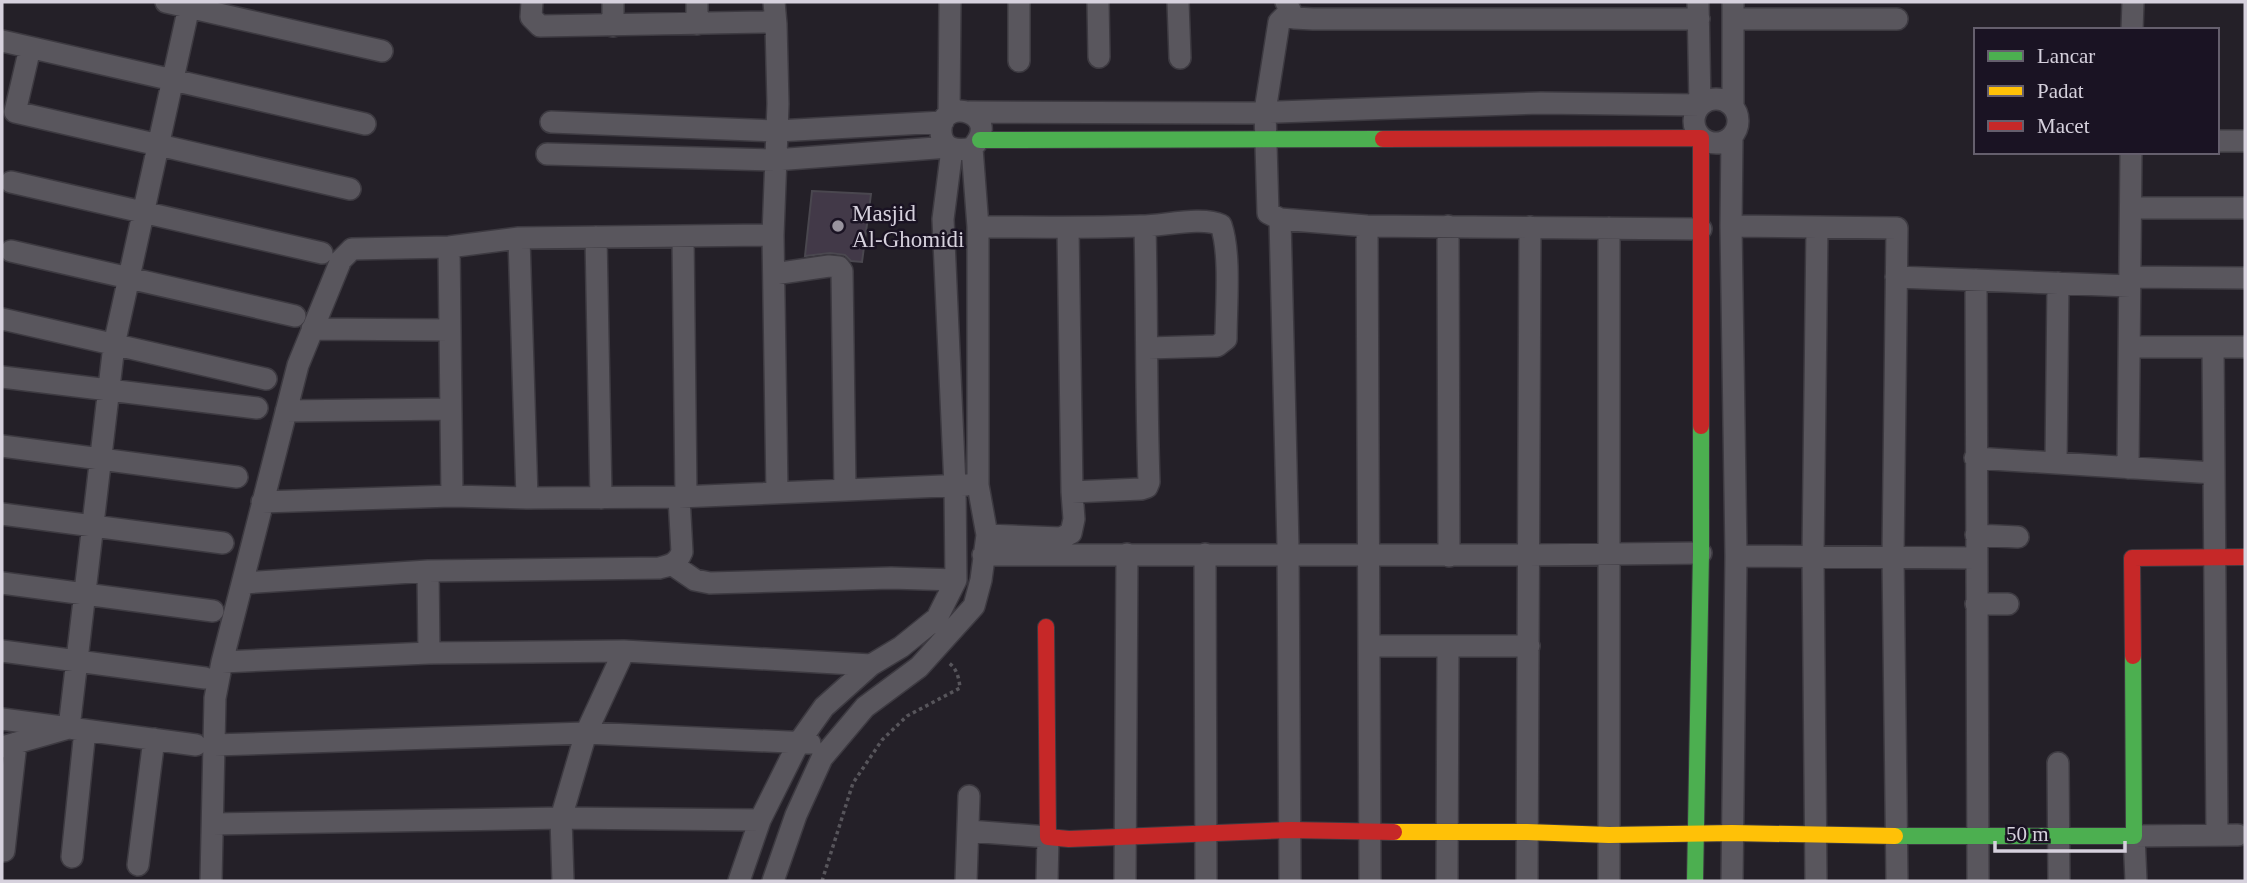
<svg xmlns="http://www.w3.org/2000/svg" width="2247" height="883" font-family="Georgia,serif">
<style>
.building{fill:#423948;stroke:#4a474f;stroke-width:2}
.lines{fill:none;stroke-linecap:round;stroke-linejoin:round}
.street-casing{stroke:#3d3a41;stroke-width:24}
.fast-casing{stroke:#3d3a41;stroke-width:18}
.slow-casing{stroke:#3d3a41;stroke-width:18}
.jam-casing{stroke:#3d3a41;stroke-width:18}
.path{stroke:#57555b;stroke-width:3.5;stroke-dasharray:3.5 3.5;stroke-linecap:butt}
.street{stroke:#59565d;stroke-width:21}
.fast{stroke:#4caf50;stroke-width:16}
.slow{stroke:#ffc107;stroke-width:16}
.jam{stroke:#c62828;stroke-width:16}
.poi-dot{fill:#98939e;stroke:#1a1323;stroke-width:2.5}
.labels{text-anchor:middle;stroke-width:5;stroke-linejoin:round;paint-order:stroke}
.poi-label{font-size:23px;fill:#d6d1dd;stroke:#1a1323;text-anchor:start}
</style>
<rect width="100%" height="100%" fill="#242028"/>
<path class="building" d="M812,191L871,194L862,262L851,261L845,255L830,253L805,256Z"/>
<g class="lines">
<g class="street-casing">
<path id="street" d="M166,2L382,51
M532,2L531,17L540,26L765,22L776,24L774,2
M1019,2V61
M1098,2L1099,57
M1178,2L1180,58
M1286,2L1294,18L1313,19H1699
M1289,12L1279,22L1265,111L1268,213L1280,219L1367,226L1701,229
M1733,19H1897
M697,24V2
M613,26V2
M2132,30L2133,2
M2,41L365,124
M30,48L15,112L350,189
M1694 121a22 22 0 1 1 44 0a22 22 0 1 1-44 0Z
M1733,107V2
M969,112L1246,113L1541,103L1700,105L1698,2
M949,114L950,2
M551,122L777,131L943,122
M1732,137L1731,226L1736,556L1732,881
M2217,141H2245
M547,154L775,160L949,147
M11,182L322,253
M2131,208H2245
M1280,219L1288,547L1290,881
M1367,226L1370,881
M1448,226L1449,556
M1731,226L1897,228L1893,557L1897,881
M978,227C1032,227 1086,228 1141,226C1163,226 1202,216 1221,225C1231,254 1226,307 1226,339L1217,346L1148,348
M1609,228V881
M773,235L778,104L776,24
M596,237L601,498
M683,237L686,497
M519,238L527,498
M449,247L452,496
M11,251L295,316
M774,274L829,266L839,267L842,271L845,490
M1896,277L2130,286
M2130,277L2245,278
M1976,280L1978,881
M2,319L266,379
M312,329L450,330
M2130,347H2245
M2213,347L2217,835
M2,377L257,408
M286,411L450,409
M2,446L237,477
M1975,458L2214,473
M2056,463L2058,283
M2128,468L2131,152
M1072,492L1141,489L1147,487L1149,482C1146,397 1147,312 1145,226
M262,502L452,496L527,498L679,497L967,485
M2,514L223,543
M987,535L1061,538L1071,533L1074,519L1072,492L1068,228
M1976,535L2018,537
M1205,554L1206,881
M983,555H1529L1701,553
M1736,556L1976,558
M673,565L695,580L710,583L891,578L956,580
M428,571L429,653
M2,583L213,611
M243,583L428,571L659,568C671,565 677,564 682,552L679,497
M1976,604H2008
M1370,646H1529
M2,651L205,678
M222,662L429,653L624,651L871,665
M2,719L196,745
M214,745L586,733L810,743
M2,747L69,728L114,345L190,2
M2058,763L2059,881
M213,824L561,818L760,820
M969,831L1048,837L1047,881
M4,851L16,743
M72,857L85,730
M138,865L154,739
M211,881L215,698L222,662L298,365L341,260L352,249L449,247L519,238L773,235L777,493
M563,881L561,818L586,733L624,651
M739,881L760,820L799,742L824,707L871,665L901,647L937,618L956,580L955,486L943,219L952,149
M773,881L796,815L822,758L865,707L919,667L974,606L981,580L987,535L978,485V227L972,148C1004,114 943,95 941,129C940,149 957,152 972,148
M966,881L969,796
M1125,881L1127,554
M1447,881L1448,646
M1527,881L1530,227
M1816,881L1813,557L1817,227
M2136,881L2134,836L2238,835"/>
</g>
<g class="fast-casing">
<path id="fast" d="M980,140L1383,139
M1895,836H2134L2133,656
M1695,881L1701,553V426"/>
</g>
<g class="slow-casing">
<path id="slow" d="M1394,832H1527L1609,835L1732,833L1895,836"/>
</g>
<g class="jam-casing">
<path id="jam" d="M1383,139L1701,138V426
M1046,627L1048,837L1069,839L1290,830L1394,832
M2133,656L2132,558L2245,557"/>
</g>
<path class="path" d="M822,881L853,783L882,740L907,716L960,688C959,678 957,669 949,663"/>
<use href="#street" class="street"/>
<use href="#fast" class="fast"/>
<use href="#slow" class="slow"/>
<use href="#jam" class="jam"/>
</g>
<circle class="poi-dot" cx="838" cy="226" r="7"/>
<g class="labels">
<g class="poi-label">
<text x="852" y="221">Masjid<tspan x="852" dy="26">Al-Ghomidi</tspan></text>
</g>
</g>
<rect width="2247" height="883" fill="none" stroke="#d6d1dd" stroke-width="7"/>
<rect x="1974" y="28" width="245" height="126" fill="#1a1323" stroke="#655f6d" stroke-width="2"/>
<rect x="1988" y="51" width="35" height="10" fill="#4caf50" stroke="#655f6d" stroke-width="2"/>
<text x="2037" y="63" font-size="21" fill="#d6d1dd">Lancar</text>
<rect x="1988" y="86" width="35" height="10" fill="#ffc107" stroke="#655f6d" stroke-width="2"/>
<text x="2037" y="98" font-size="21" fill="#d6d1dd">Padat</text>
<rect x="1988" y="121" width="35" height="10" fill="#c62828" stroke="#655f6d" stroke-width="2"/>
<text x="2037" y="133" font-size="21" fill="#d6d1dd">Macet</text>
<path d="M1995 841v10h130v-10" fill="none" stroke="#d6d1dd" stroke-width="3.5"/>
<text x="2006" y="841" font-size="21" fill="#d6d1dd" stroke="#1a1323" stroke-width="5" paint-order="stroke">50 m</text>
</svg>
